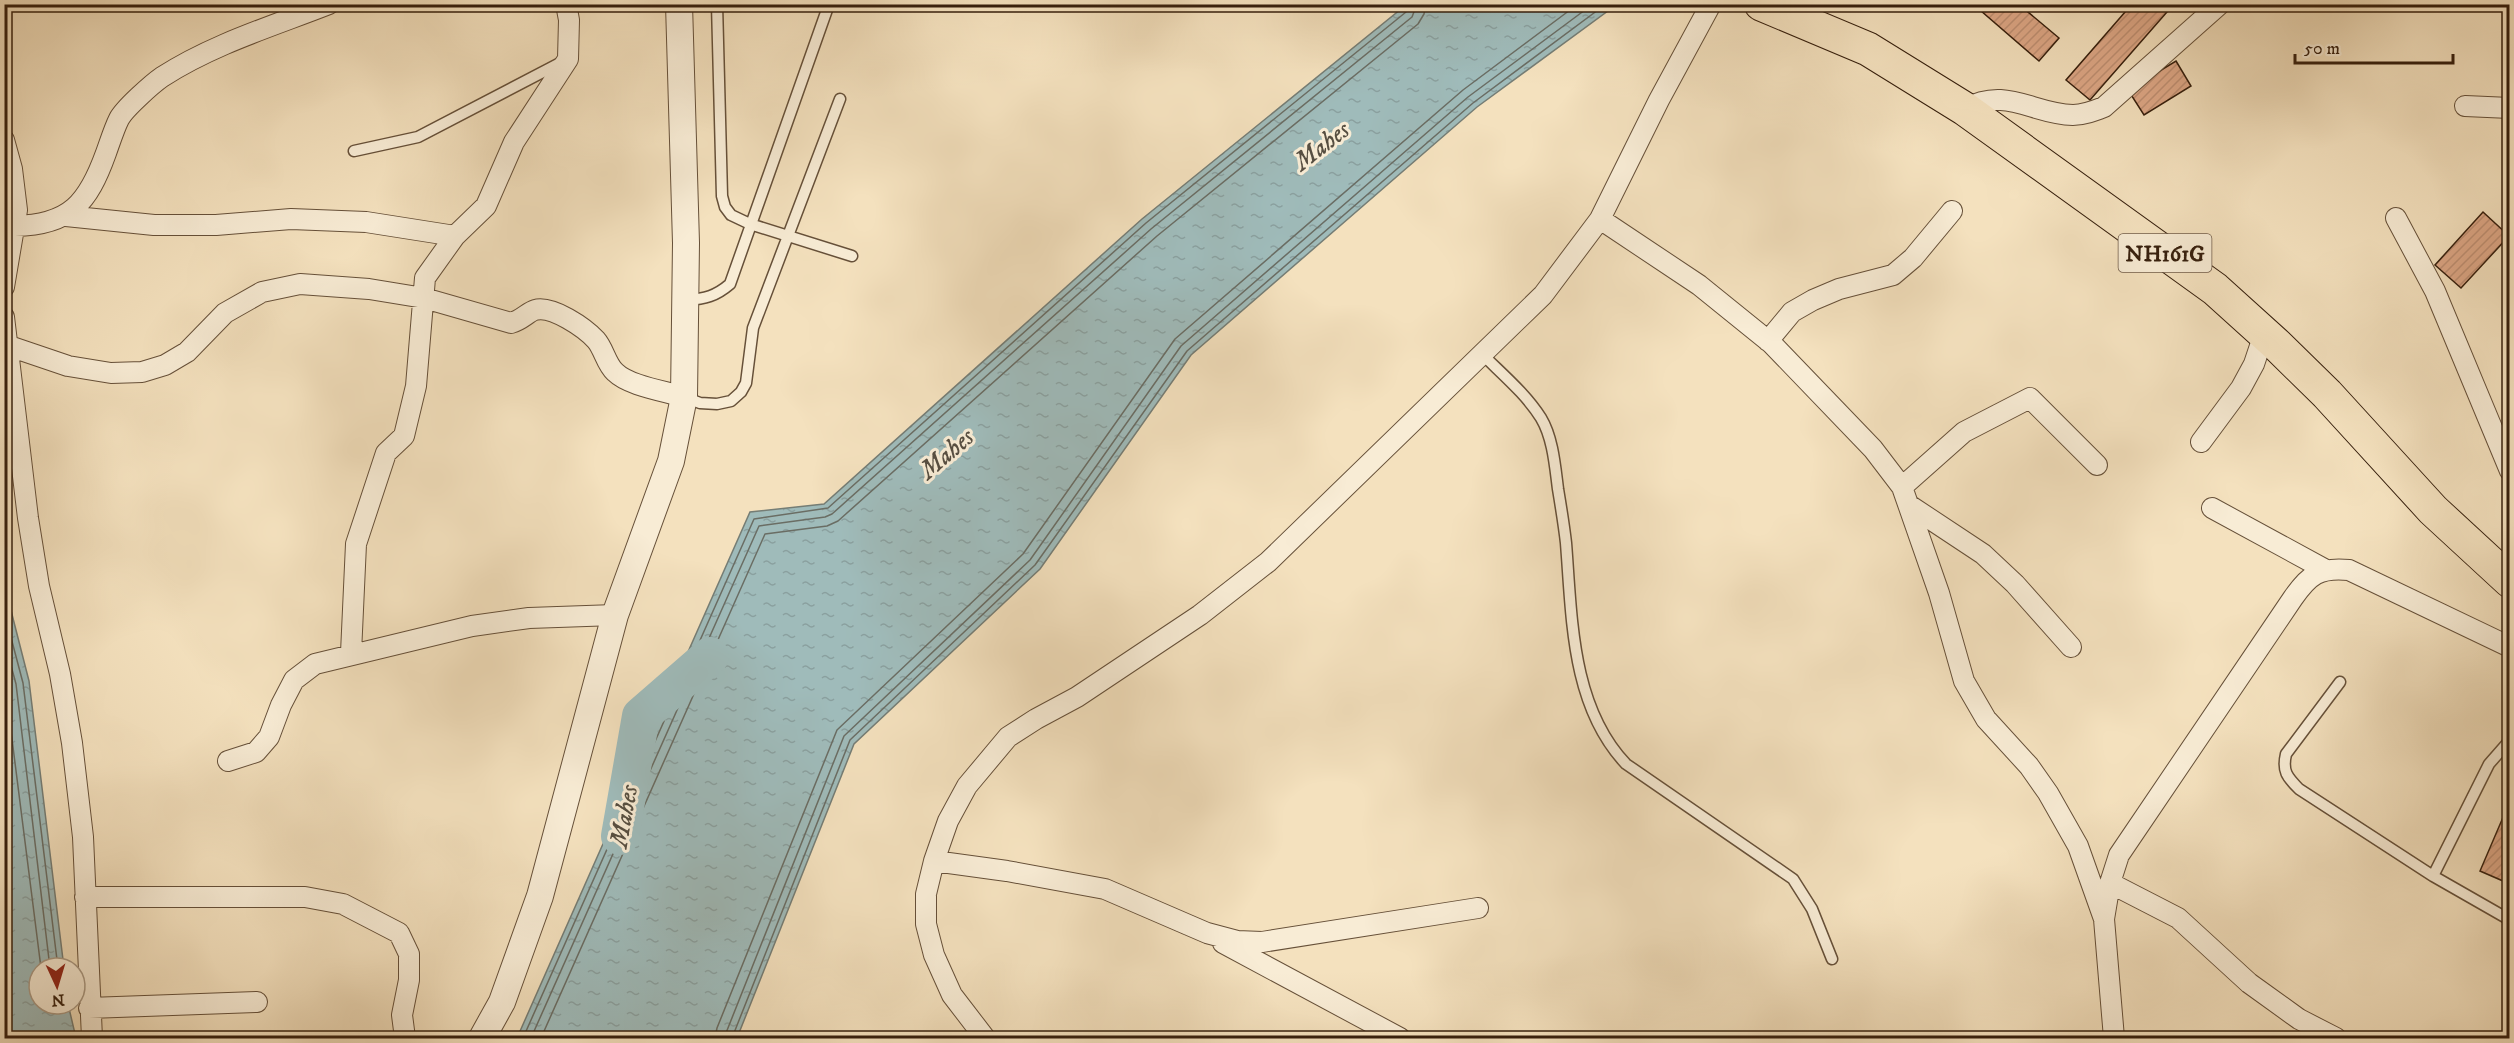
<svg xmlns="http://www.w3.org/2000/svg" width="2514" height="1043" font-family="'IM FELL DW Pica',serif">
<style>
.water{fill:url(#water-ripples);stroke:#757d75;stroke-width:1.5}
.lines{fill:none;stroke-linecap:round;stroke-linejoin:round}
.shore{stroke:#6a6d64;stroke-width:1.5}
.river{stroke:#9fbbba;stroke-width:38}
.building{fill:url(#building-hatch);stroke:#361f0d;stroke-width:1.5}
.service-casing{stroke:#665039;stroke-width:13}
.minor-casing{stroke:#665039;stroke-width:22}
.tertiary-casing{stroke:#665039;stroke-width:28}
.trunk-casing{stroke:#361f0d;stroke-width:35}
.service{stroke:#f8ecd5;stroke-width:10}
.minor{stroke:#f8ecd5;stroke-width:20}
.tertiary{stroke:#f8ecd5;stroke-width:26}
.trunk{stroke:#f4e1be;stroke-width:33}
.labels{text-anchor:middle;stroke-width:6;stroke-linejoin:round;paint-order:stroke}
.shield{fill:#f8ecd5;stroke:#705c49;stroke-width:1.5}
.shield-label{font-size:22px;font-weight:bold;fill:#361f0d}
.water-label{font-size:26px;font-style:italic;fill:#564e41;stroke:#f8ecd5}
</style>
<defs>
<pattern id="water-ripples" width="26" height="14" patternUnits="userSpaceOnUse" patternTransform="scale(1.5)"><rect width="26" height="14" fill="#9fbbba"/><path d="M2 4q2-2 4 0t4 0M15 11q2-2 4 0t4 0" fill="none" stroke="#8aa09f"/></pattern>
<pattern id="building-hatch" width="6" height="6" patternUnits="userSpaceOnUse" patternTransform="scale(1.5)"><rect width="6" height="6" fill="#dda786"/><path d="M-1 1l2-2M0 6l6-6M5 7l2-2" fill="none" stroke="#be8f72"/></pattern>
</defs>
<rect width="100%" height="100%" fill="#f4e1be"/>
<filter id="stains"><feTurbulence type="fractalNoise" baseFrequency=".00333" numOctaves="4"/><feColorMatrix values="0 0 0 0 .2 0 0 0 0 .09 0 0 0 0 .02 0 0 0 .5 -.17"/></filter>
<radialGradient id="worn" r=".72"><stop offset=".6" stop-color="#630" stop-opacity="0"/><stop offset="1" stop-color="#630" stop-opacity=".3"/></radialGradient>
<path class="water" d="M1406,5H1616L1477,107L1191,355L1040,569L854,744L737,1038H517L750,512L824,504L1142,219Z
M5,587L29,681L64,968H39V1004H68L76,1038H5Z"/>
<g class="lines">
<path class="shore" d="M4,611L23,683L58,968
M4,640L16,684L50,968
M4,676L41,968
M523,1038L754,519L828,508L1146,223L1406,12L1409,4
M531,1038L759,526L825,517L832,514L1151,229L1412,17L1417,4
M541,1038L765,534L827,526L838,521L1157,236L1418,24L1424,14L1426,4
M715,1038L717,1028L837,730L1023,554L1175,339L1463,90L1578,4
M724,1038L844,736L1030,560L1181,346L1468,97L1593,4
M732,1038L850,740L1035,565L1187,351L1473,103L1606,4"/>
<path class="river" d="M620,836L641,716L710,656"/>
</g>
<path class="building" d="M1973,4H2024L2022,7L2059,38L2039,61Z
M2132,4H2174L2090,100L2066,80Z
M2176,61L2191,86L2144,115L2128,90Z
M2483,212L2509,236L2461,288L2435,265Z
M2510,801V884L2480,871Z"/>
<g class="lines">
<g class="service-casing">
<path id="service" d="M717,4L722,196L725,207L731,215L750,224L852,256
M354,151L418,137L562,62
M687,300C705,299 716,296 730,284L829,4
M1482,354C1502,374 1526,394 1541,418C1553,438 1555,466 1558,489C1561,507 1564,525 1566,543C1572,618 1571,706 1626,764L1793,879L1812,909L1832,959
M684,397L700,403L717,404L731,401L741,392L746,383L753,328L840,99
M2340,682L2286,754C2282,771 2287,777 2299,789L2433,876L2510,920
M2433,876L2489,764L2510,740"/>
</g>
<g class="minor-casing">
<path id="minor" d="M2465,106L2510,108
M1965,109C2006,86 2032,114 2073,115C2084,115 2094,111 2104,107L2220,4
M4,140L12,169L17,210L4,287
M66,216L154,225H216L291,219L366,222L455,236
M2396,218L2435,291L2510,471
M1600,219L1699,285L1772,344L1873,449L1902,487L1939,593L1964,681L1986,719L2029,766L2048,793L2078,846L2104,919
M15,226C70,225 88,203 106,153C110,142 114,129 119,119C124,109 152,84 162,77C213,44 273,26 329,4
M4,317L28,518L39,586L60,674L72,743L83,837L92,1038
M1768,341L1792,312L1813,300L1839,289L1893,275L1913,258L1952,211
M9,346L68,366L111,373L142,372L165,365L187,352L225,313L262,292L300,284L369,289L424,298L511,323C522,320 528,312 535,310C552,305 585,328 596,340C604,349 606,364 615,372C629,386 665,391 684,397
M2201,442L2241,388L2254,364L2264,334
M1902,487L1964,432L2030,398L2097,465
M1909,505L1983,554L2015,584L2071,647
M2212,508L2326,570
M351,653L356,544L386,453L404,436L416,386L425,278L455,236L486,206L514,142L568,59L569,20L566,4
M228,761L256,752L269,737L281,705L294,680L315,664L472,626L529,618L615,615
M934,861L1007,871L1105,889L1207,933L1237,941L1262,942L1478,908
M2110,883L2178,918L2249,983L2299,1019L2336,1038
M85,897H305L343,904L399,933L409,954V980L402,1015L405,1038
M1223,943L1400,1038
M89,1008L257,1002
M985,1038L952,995L934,955L926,924V894L934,861L948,821L967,786L1008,737L1036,719L1077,697L1200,615L1268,562L1543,295L1600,219L1659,100L1711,4
M2114,1038L2104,919L2110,883L2119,855L2293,598C2309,575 2319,567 2349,570L2510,647"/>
</g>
<g class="tertiary-casing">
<path id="tertiary" d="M482,1038L502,1002L540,896L615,615L671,461L684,397L686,243L679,4"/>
</g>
<g class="trunk-casing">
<path id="trunk" d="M1761,4L1868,49L1965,109L2215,289L2277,345L2327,394L2433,510L2510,581"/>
</g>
<use href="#service" class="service"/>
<use href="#minor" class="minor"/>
<use href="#tertiary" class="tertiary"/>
<use href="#trunk" class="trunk"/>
</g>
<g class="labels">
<rect class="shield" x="2118.5" y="234" width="93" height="38" rx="4.5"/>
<g class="shield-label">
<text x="2165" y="261">NH161G</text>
</g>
<g class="water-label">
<text transform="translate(1321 145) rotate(-38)" y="9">Mahes</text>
<text transform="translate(946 453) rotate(-41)" y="9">Mahes</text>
<text transform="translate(623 816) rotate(-80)" y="9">Mahes</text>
</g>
</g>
<rect width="2514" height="1043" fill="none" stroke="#f4e1be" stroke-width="24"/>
<rect x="6" y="6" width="2502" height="1031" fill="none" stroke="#361f0d" stroke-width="3"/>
<rect x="12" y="12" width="2490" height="1019" fill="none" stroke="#361f0d" stroke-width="1.5"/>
<g transform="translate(57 986) rotate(176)"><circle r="28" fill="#f8ecd5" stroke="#aa9a85" stroke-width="1.5"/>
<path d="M0-4.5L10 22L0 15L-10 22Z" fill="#8f2418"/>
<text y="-9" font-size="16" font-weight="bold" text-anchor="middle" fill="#361f0d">N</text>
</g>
<path d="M2295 54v9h158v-9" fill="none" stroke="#361f0d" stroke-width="3"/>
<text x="2304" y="54" font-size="18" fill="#361f0d" stroke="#f8ecd5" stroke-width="4.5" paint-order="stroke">50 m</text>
<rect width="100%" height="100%" filter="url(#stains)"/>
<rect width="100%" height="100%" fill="url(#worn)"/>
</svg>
